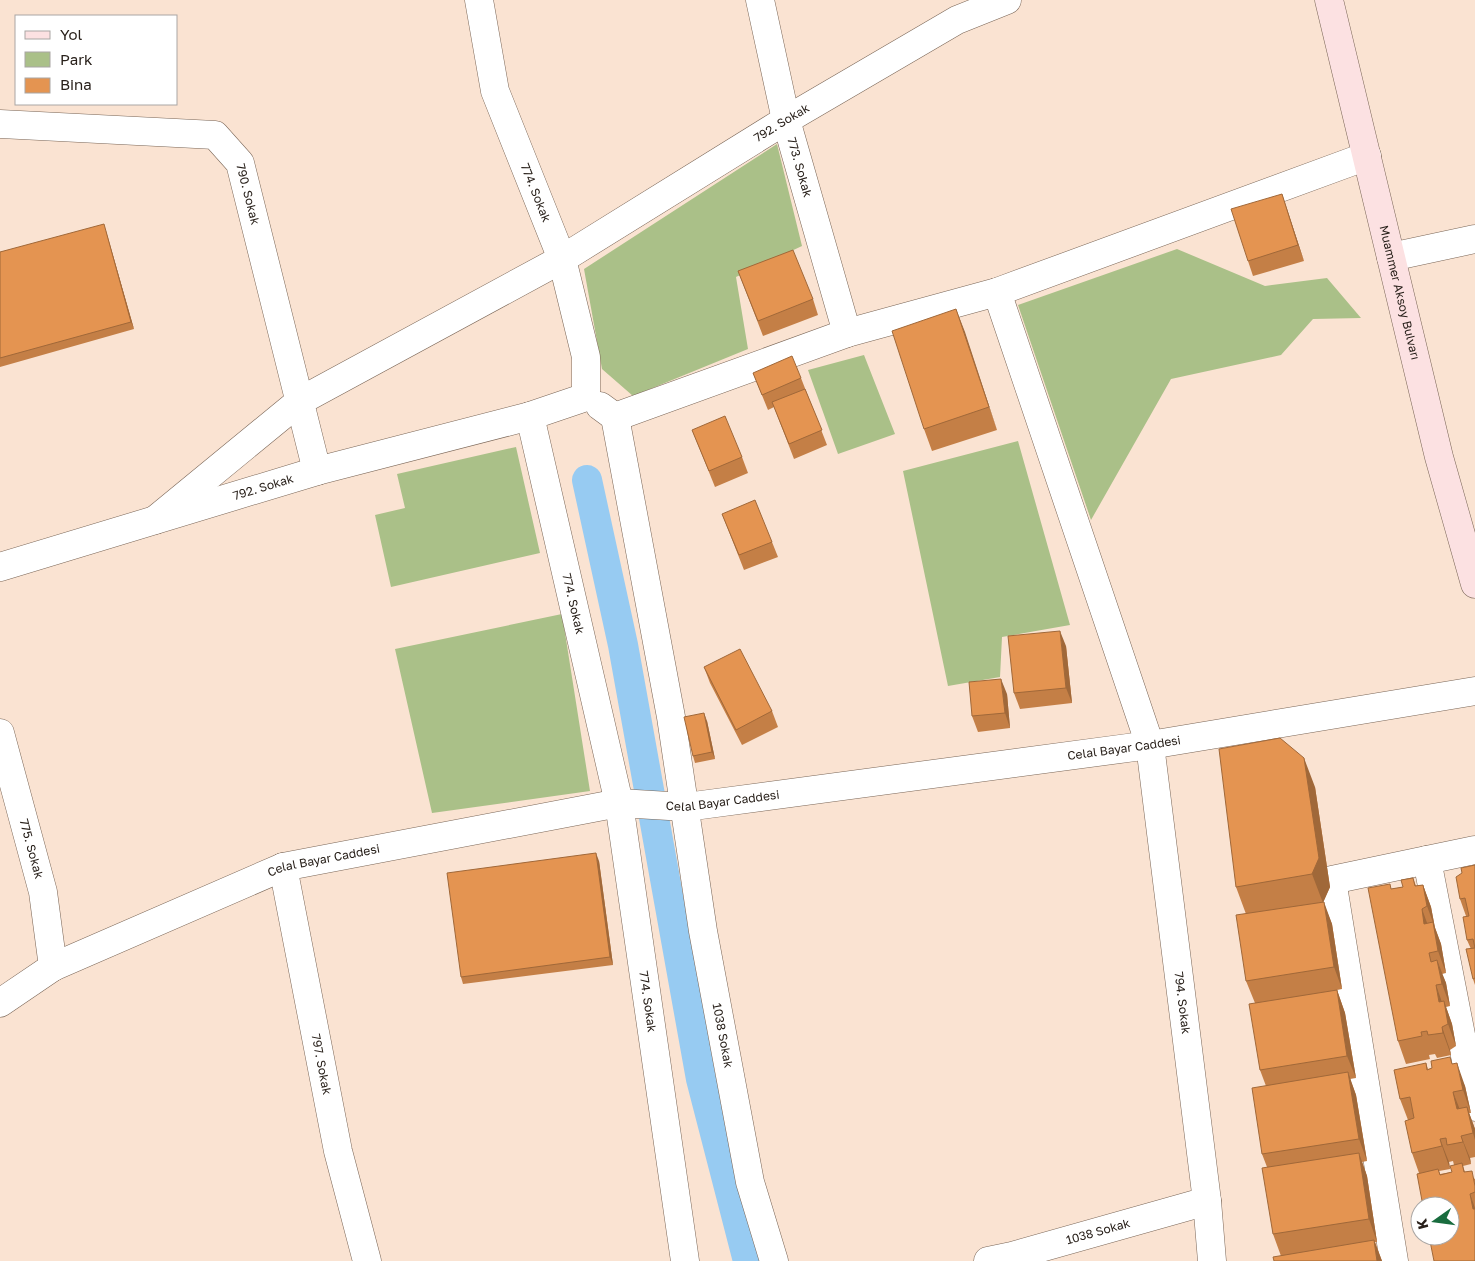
<svg xmlns="http://www.w3.org/2000/svg" width="1475" height="1261" font-family="'Golos Text',sans-serif">
<style>
.green{fill:#aac088}
.lines{fill:none;stroke-linecap:round;stroke-linejoin:round}
.canal{stroke:#97cbf2;stroke-width:30}
.minor-casing{stroke:#7a6657;stroke-width:29}
.tertiary-casing{stroke:#7a6657;stroke-width:29}
.secondary-casing{stroke:#7a6657;stroke-width:29}
.minor{stroke:#fff;stroke-width:28}
.tertiary{stroke:#fff;stroke-width:28}
.secondary{stroke:#fce1e2;stroke-width:28}
.wall{fill:#c47f46;fill-rule:evenodd}
.shaded-wall{fill:#a06839}
.building{fill:#e49451;stroke:#a06839}
.labels{text-anchor:middle;stroke-width:4.5;stroke-linejoin:round;paint-order:stroke}
.street-label{font-size:12px;fill:#29211b;stroke:#fff}
</style>
<rect width="100%" height="100%" fill="#fae3d2"/>
<path class="green" d="M777,144L802,246L736,277L748,349L633,396L602,369L584,269Z
M1177,249L1265,286L1327,278L1361,318L1313,319L1281,355L1171,379L1091,520L1018,305Z
M864,355L895,434L838,454L808,370Z
M1018,441L1070,625L1002,637L1000,677L948,686L903,471Z
M516,447L540,553L391,587L375,515L405,508L397,474Z
M562,614L590,791L432,813L395,649Z"/>
<g class="lines">
<path class="canal" d="M587,480L623,645L701,1079L748,1261"/>
<g class="minor-casing">
<g id="minor">
<path id="s1" d="M479,0L495,91L562,259L586,357V397L530,416L619,803L685,1261"/>
<path id="s2" d="M760,0L786,120L847,333"/>
<path id="s3" d="M0,124L215,135L240,163L317,471"/>
<path d="M1391,257L1475,239"/>
<path id="s4" d="M997,292L1150,745L1207,1201L1212,1261"/>
<path d="M600,406L615,417L847,333L997,292L1367,156"/>
<path id="s5" d="M615,417L671,717L703,931L750,1182L774,1261"/>
<path id="s6" d="M155,520L300,401L562,259L786,120L957,20L1007,0"/>
<path id="s7" d="M0,567L317,471L530,416"/>
<path id="s8" d="M0,733L43,892L53,967"/>
<path d="M1427,860L1475,850"/>
<path id="s9" d="M283,867L338,1151L367,1261"/>
<path id="s10" d="M988,1261L1012,1256L1207,1201"/>
<path d="M1394,1261L1332,880L1427,860L1475,1107"/>
</g>
</g>
<g class="tertiary-casing">
<g id="tertiary">
<path id="s11" d="M0,1003L53,967L283,867L619,803L686,807L1150,745L1475,691"/>
</g>
</g>
<g class="secondary-casing">
<g id="secondary">
<path id="s12" d="M1329,0L1439,457L1475,584"/>
</g>
</g>
<use href="#minor" class="minor"/>
<use href="#tertiary" class="tertiary"/>
<use href="#secondary" class="secondary"/>
</g>
<path class="wall" d="M1282,194L1304,261L1253,276L1248,261Z
M106,231L134,329L0,367V252Z
M738,271L813,299L818,315L763,336Z
M956,309L997,430L932,451L924,429Z
M753,373L801,378L827,445L794,459L774,407L768,410Z
M692,430L742,457L748,473L715,487Z
M722,514L772,542L778,557L744,570Z
M1066,646L1072,703L1020,709L1014,693Z
M704,667L772,711L778,727L742,745L710,683Z
M1007,694L1010,728L978,732L972,716Z
M707,721L715,759L695,763L693,756Z
M1315,787L1330,887L1323,902L1332,924L1342,989L1337,990L1345,1013L1356,1078L1350,1079L1356,1095L1367,1161L1362,1162L1367,1176L1377,1242H1375L1382,1261L1281,1256L1273,1234L1267,1167L1262,1154L1266,1086L1260,1070L1255,1003L1246,981V914L1236,887Z
M599,861L613,965L463,984L461,977Z
M1475,865V985L1473,979L1471,949L1467,940L1466,916L1460,899Z
M1413,878L1416,886L1423,885L1431,907L1435,928L1441,944L1446,973L1442,974L1446,983L1450,1006L1446,1007L1452,1024L1456,1046L1450,1050L1451,1055L1437,1058L1435,1054L1429,1055L1430,1059L1406,1064L1398,1041L1391,889L1403,887Z
M1426,1063L1428,1069L1453,1064L1465,1086L1471,1113H1469L1475,1129V1157L1470,1158L1471,1164L1463,1166L1465,1172L1475,1179V1261L1419,1173L1412,1153L1408,1120L1400,1099ZM1453,1161L1454,1165L1452,1172L1440,1174L1439,1171L1450,1169L1449,1162Z"/>
<path class="shaded-wall" d="M1282,194L1287,209L1304,261L1298,245Z
M104,224L134,329L131,322Z
M956,309L965,332L997,430L989,407Z
M1060,631L1066,646L1072,703L1066,688Z
M1001,679L1007,694L1010,728L1005,713Z
M704,713L707,721L715,759L712,752Z
M1304,758L1315,787L1330,887L1323,903L1312,874Z
M596,853L599,861L613,965L610,957Z
M1423,885L1431,907L1435,928L1427,906Z
M1324,902L1332,924L1342,989L1334,967Z
M1422,909L1430,931L1424,924Z
M1433,922L1441,944L1446,973L1438,951Z
M1437,960L1446,983L1450,1006L1442,984Z
M1436,985L1444,1008L1448,1025L1439,1002Z
M1337,990L1345,1013L1356,1078L1347,1056Z
M1444,1001L1452,1024L1456,1046L1448,1024Z
M1442,1027L1450,1050L1451,1055L1443,1033Z
M1457,1063L1465,1086L1471,1113L1463,1090Z
M1348,1072L1356,1095L1367,1161L1359,1139Z
M1453,1092L1462,1115L1457,1109Z
M1467,1107L1475,1129V1140L1473,1133Z
M1461,1136L1470,1158L1471,1164L1463,1142Z
M1440,1139L1449,1162L1450,1169L1442,1146Z
M1359,1153L1367,1176L1377,1242L1369,1219Z
M1470,1194L1475,1208V1216L1473,1209Z
M1374,1240L1382,1261H1377Z"/>
<path class="building" d="M1282,194L1298,245L1248,261L1231,209Z
M104,224L131,322L0,358V252Z
M793,250L813,299L758,321L738,271Z
M956,309L989,407L924,429L892,331Z
M792,356L801,378L762,395L753,373Z
M805,389L822,430L789,444L772,402Z
M725,416L742,457L709,471L692,430Z
M755,500L772,542L739,555L722,514Z
M1060,631L1066,688L1014,693L1008,636Z
M740,649L772,711L736,730L704,667Z
M1001,679L1005,713L972,716L969,682Z
M704,713L712,752L693,756L684,717Z
M1280,738L1304,758L1319,858L1312,874L1236,887L1219,749Z
M596,853L610,957L461,977L447,873Z
M1475,865V978L1473,979L1466,949L1475,948L1473,939L1467,940L1463,917L1469,916L1465,898L1460,899L1456,877L1462,873L1461,868Z
M1413,878L1415,886L1423,885L1427,906L1422,909L1424,924L1433,922L1438,951L1429,953L1431,962L1437,960L1442,984L1436,985L1439,1002L1444,1001L1448,1024L1442,1027L1443,1033L1428,1035L1427,1031L1421,1032L1422,1036L1398,1041L1368,888L1390,884L1391,889L1403,887L1401,880Z
M1324,902L1334,967L1246,981L1236,915Z
M1337,990L1347,1056L1260,1070L1249,1004Z
M1450,1057L1452,1064L1457,1063L1463,1090L1453,1092L1457,1109L1467,1107L1473,1133L1461,1136L1463,1142L1447,1145L1446,1138L1440,1139L1442,1146L1412,1153L1405,1121L1414,1118L1410,1097L1400,1099L1394,1070L1426,1063L1427,1070L1432,1068L1431,1061Z
M1348,1072L1359,1139L1262,1154L1252,1088Z
M1359,1153L1369,1219L1273,1234L1262,1168Z
M1462,1163L1464,1172L1472,1171L1475,1186V1192L1470,1194L1473,1209H1475V1261H1434L1429,1236H1450V1206H1423L1417,1174L1438,1169L1440,1175L1452,1172L1450,1166Z
M1374,1240L1377,1261H1274L1273,1257Z"/>
<g class="labels">
<g class="street-label">
<text dy="4" stroke="none"><textPath href="#s6" startOffset="744">792. Sokak</textPath></text>
<text dy="4" stroke="none"><textPath href="#s2" startOffset="172">773. Sokak</textPath></text>
<text dy="4" stroke="none"><textPath href="#s1" startOffset="202">774. Sokak</textPath></text>
<text dy="4" stroke="none"><textPath href="#s3" startOffset="285">790. Sokak</textPath></text>
<text dy="4" stroke="none"><textPath href="#s12" startOffset="301">Muammer Aksoy Bulvarı</textPath></text>
<text dy="4" stroke="none"><textPath href="#s7" startOffset="275">792. Sokak</textPath></text>
<text dy="4" stroke="none"><textPath href="#s1" startOffset="666">774. Sokak</textPath></text>
<text dy="4" stroke="none"><textPath href="#s11" startOffset="1166">Celal Bayar Caddesi</textPath></text>
<text dy="4" stroke="none"><textPath href="#s11" startOffset="761">Celal Bayar Caddesi</textPath></text>
<text dy="4" stroke="none"><textPath href="#s8" startOffset="120">775. Sokak</textPath></text>
<text dy="4" stroke="none"><textPath href="#s11" startOffset="356">Celal Bayar Caddesi</textPath></text>
<text dy="4" stroke="none"><textPath href="#s1" startOffset="1071">774. Sokak</textPath></text>
<text dy="4" stroke="none"><textPath href="#s4" startOffset="738">794. Sokak</textPath></text>
<text dy="4" stroke="none"><textPath href="#s5" startOffset="628">1038 Sokak</textPath></text>
<text dy="4" stroke="none"><textPath href="#s9" startOffset="201">797. Sokak</textPath></text>
<text dy="4" stroke="none"><textPath href="#s10" startOffset="114">1038 Sokak</textPath></text>
</g>
</g>
<rect x="15" y="15" width="162" height="90" fill="#ffffff" stroke="#a9a6a4"/>
<rect x="25" y="31" width="25" height="8" fill="#fce1e2" stroke="#a9a6a4"/>
<text x="60" y="40" font-size="15" fill="#29211b">Yol</text>
<rect x="25" y="52" width="25" height="15" fill="#aac088" stroke="#a9a6a4"/>
<text x="60" y="65" font-size="15" fill="#29211b">Park</text>
<rect x="25" y="78" width="25" height="15" fill="#e49451" stroke="#a9a6a4"/>
<text x="60" y="90" font-size="15" fill="#29211b">Bina</text>
<g transform="translate(1435 1221) rotate(256)"><circle r="24" fill="#ffffff" stroke="#a9a6a4"/>
<path d="M0-4L9 19L0 12L-9 19Z" fill="#196c3e"/>
<text y="-8" font-size="14" font-weight="bold" text-anchor="middle" fill="#29211b">K</text>
</g>
</svg>
